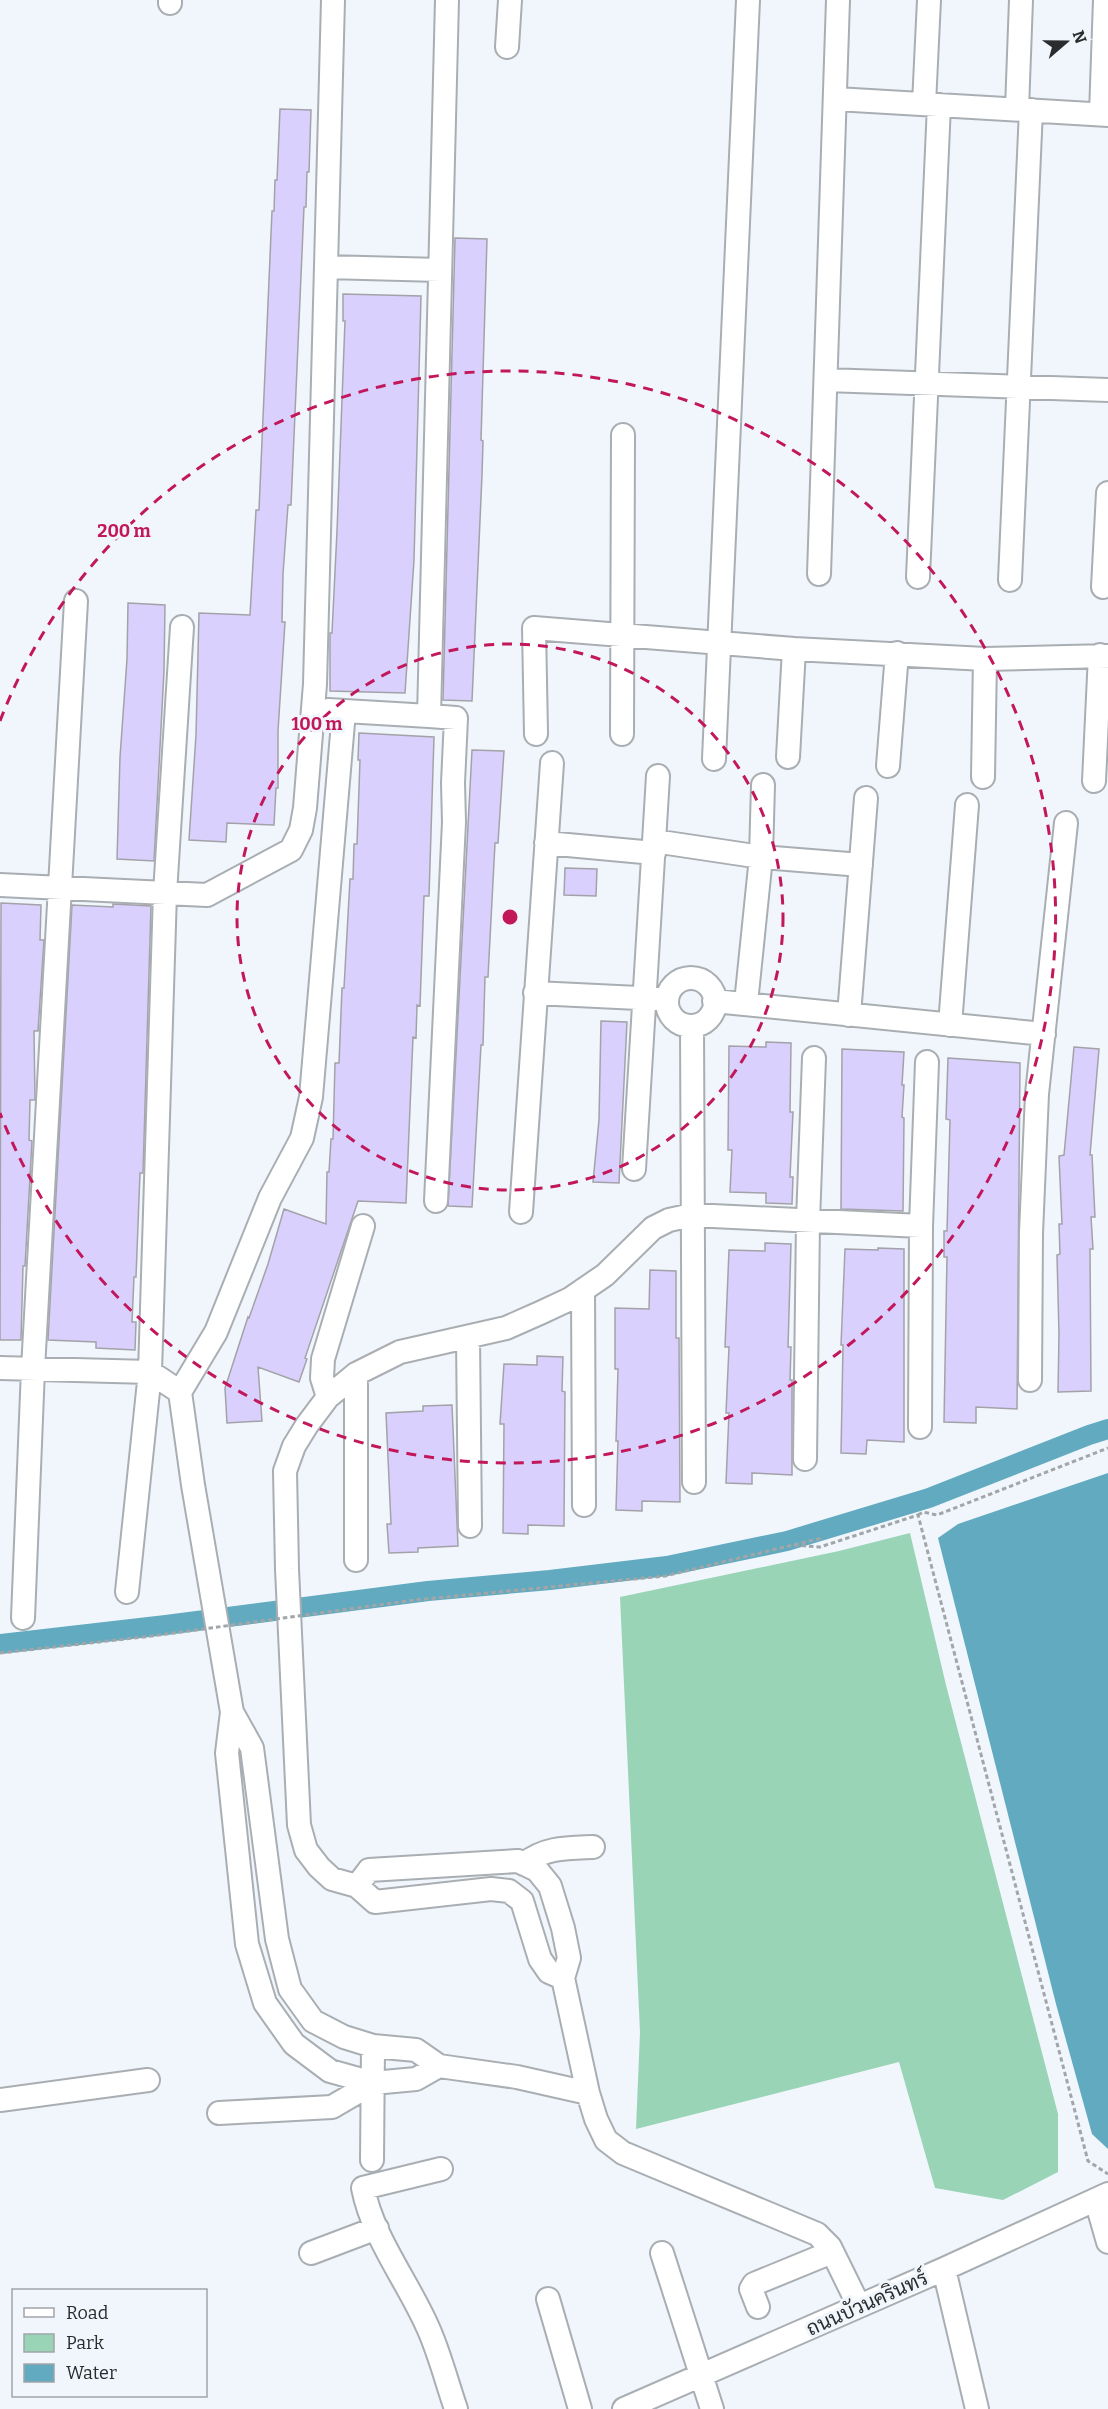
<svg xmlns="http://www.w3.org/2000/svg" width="1108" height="2409" font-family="Bitter,Sarabun,serif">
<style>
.green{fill:#99d4b7}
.water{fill:#62aabf}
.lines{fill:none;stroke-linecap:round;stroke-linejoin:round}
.canal{stroke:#62aabf;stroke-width:20}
.building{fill:#d9d0fd;stroke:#a3a2a8;stroke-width:1.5}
.minor-casing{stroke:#a9aeb3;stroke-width:26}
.path{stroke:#a1a6a9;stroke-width:3;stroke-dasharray:4.5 3;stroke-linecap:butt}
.minor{stroke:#fff;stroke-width:22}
.path-bridge{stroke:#a1a6a9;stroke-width:3;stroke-dasharray:4.5 3;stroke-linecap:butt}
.ring{fill:none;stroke:#c2185b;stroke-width:3;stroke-dasharray:10 8}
.labels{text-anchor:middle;stroke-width:6;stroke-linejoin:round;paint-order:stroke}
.street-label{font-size:20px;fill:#2a2c2e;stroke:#f0f6fb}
.centre{fill:#c2185b;stroke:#f0f6fb;stroke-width:3}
.ring-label{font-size:18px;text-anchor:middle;font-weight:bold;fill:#c2185b;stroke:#f0f6fb;stroke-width:6;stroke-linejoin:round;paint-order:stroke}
</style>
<rect width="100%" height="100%" fill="#f0f6fb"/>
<path class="green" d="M910,1533L946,1685L1058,2114V2172L1003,2200L935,2188L899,2062L636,2129L640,2032L620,1597L839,1551Z"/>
<path class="water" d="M1108,1473V2149L1092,2134L1056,2004L938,1538L958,1524Z"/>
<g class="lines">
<path class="canal" d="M0,1644L166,1625L428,1591L550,1580L667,1566L787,1541L929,1498L1089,1435L1108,1429"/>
</g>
<path class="building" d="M280,109L311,110L309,172H307L306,207H304L291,505H288L283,574L282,622H285L278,731V788H276L274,825L227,823L226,842L189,840L196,735L199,613L250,615L256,510H259L272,211H274L275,180H277Z
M455,238L487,239L481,440L483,441L482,475L472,701L443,700Z
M343,294L421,296L414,560L405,693L330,691V633H332L337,531L345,321H343Z
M128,603L165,605L164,671L154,861L117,859L120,757L127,659Z
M359,733L434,737L429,896H424L420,1006L417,1005L416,1038L413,1037L406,1203L358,1201L305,1358L307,1359L299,1382L258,1367L262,1421L227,1423L225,1388L248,1317L249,1318L268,1264L284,1209L326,1224L327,1172H329L331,1139H333L335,1063H339L342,988H344L350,879H353L354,844H357L360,760H358Z
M472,750L504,751L498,843H495L488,977H485L483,1045H481L472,1207L448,1206Z
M565,868L597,869L596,896L564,895Z
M1,903L41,905L40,940H44L38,1031H34L35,1100H30L29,1140L32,1141L25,1266H23L21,1340H0Z
M113,904L151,906L143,1173H140L136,1277H134L132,1322H136L135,1350L96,1348V1342L48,1340L72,905L113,907Z
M601,1021L627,1022L619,1183L593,1182L599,1120Z
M766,1042L791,1043L790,1112H793L790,1177H793L792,1204L766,1203V1193L730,1192L732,1150H728L729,1046L766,1047Z
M1074,1047L1099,1049L1090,1155H1092L1095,1217H1091L1093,1249H1090L1091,1391L1058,1392L1059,1334L1057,1255L1060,1254L1059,1224H1062L1059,1156L1064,1155Z
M842,1049L904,1052L902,1085H904L902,1117L904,1118L903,1211L841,1209Z
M948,1058L1020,1063L1017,1409L976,1407V1423L944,1422L947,1257H944V1231H947L950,1120L946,1119Z
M765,1243L791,1244L788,1347H791L790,1380H792V1475L752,1473V1484L726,1483L729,1413H726L729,1347H725L729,1250L765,1251Z
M878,1248L904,1249V1442L867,1440L866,1454L841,1453L843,1345H841L845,1249L878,1250Z
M650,1270L676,1271V1338H679L680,1502L642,1501V1511L616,1510L618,1441H616L618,1369H615V1308L649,1309Z
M537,1356L563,1357L562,1391L565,1392L564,1526L528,1525V1534L503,1533L504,1424H500L504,1364L537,1365Z
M452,1405L458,1546L418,1548V1552L389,1553L387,1524H391L386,1413L423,1411V1406Z"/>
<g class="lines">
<g class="minor-casing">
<path id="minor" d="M170,3V0
M507,47L510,0
M836,99L1108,115
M924,104L929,0
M1017,109L1021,0
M1101,114L1105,0
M326,267L440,270
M826,380L1108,390
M819,574L838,0
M918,577L939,105
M1010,580L1031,110
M1103,587L1108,493
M328,710L429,716
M536,734L534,628L794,649
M622,734L623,435
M788,757L794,649L985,659L1108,656
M714,759L748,0
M888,766L897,653
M983,777L985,659
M1094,781L1100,655
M654,841L761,857L861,865
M546,843L654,853
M0,885L207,895L291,850L301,830L305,808L315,684L333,0
M667 1002a24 24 0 1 1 48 0a24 24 0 1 1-48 0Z
M535,993L659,999
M714,1001L1044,1034
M746,1003L761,857L763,785
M849,1015L866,798
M950,1025L967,805
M692,1026L694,1482
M634,1169L658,776
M436,1201L454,822L453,783L456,718L429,716L447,0
M521,1212L552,763
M583,1290L584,1505
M468,1337L470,1526
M0,1368L150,1372L180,1392L193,1485L232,1712L227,1753L247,1944L265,2003L294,2044L330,2071L373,2083L416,2079L439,2066
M356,1374V1560
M1030,1380L1031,1233L1037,1094L1066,823
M180,1392L216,1332L270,1198L302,1138L311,1097L344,711
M328,1397L322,1378L323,1359L363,1226
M920,1427L921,1226L927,1062
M805,1459L808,1221L814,1058
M127,1592L150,1372L165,893L182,627
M23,1618L33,1369L76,601
M232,1712L252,1748L277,1939L290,1989L313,2021L344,2037L373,2046L416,2050L439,2066L517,2077L588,2093
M524,1864C546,1847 567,1848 593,1847
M357,1886L369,1870L518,1861L537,1870L550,1886L563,1928L569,1958L563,1978L588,2093L596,2119L606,2140L623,2153L817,2234L830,2247L859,2306
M563,1978L549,1972L540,1959L522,1901L509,1891L491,1889L375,1902L357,1886L332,1879L319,1867L306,1850L299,1825L287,1569L285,1471L294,1446L307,1425L328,1397L356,1374L400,1352L506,1328L540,1313L570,1299L605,1275L653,1228L669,1220L692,1215L921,1226
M0,2100L148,2080
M219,2113L332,2107L373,2083
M372,2160L373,2046
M441,2169L363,2188C373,2239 409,2283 429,2330C440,2355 447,2383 456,2409
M1096,2200L1108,2242
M311,2253L377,2228
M662,2253L712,2409
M944,2269L977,2409
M548,2299L580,2409
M758,2307L751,2289L754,2284L832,2252
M624,2409L944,2269L1108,2194"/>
</g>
<path class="path" d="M918,1515L923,1512L937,1515L1108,1448
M794,1545L820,1547L918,1515L1088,2161L1108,2174"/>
<use href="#minor" class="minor"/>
<path class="path-bridge" d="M0,1653L152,1636L415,1600L665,1576L822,1538"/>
</g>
<g class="ring">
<circle cx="510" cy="917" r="273"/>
<path d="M0 721A546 546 0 1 1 0 1113"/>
</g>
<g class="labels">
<g class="street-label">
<text transform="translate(867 2303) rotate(-24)" y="7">ถนนบัวนครินทร์</text>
</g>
</g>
<circle cx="510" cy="917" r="9" class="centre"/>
<g class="ring-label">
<text x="124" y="537">200 m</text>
<text x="317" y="730">100 m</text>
</g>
<rect x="12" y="2289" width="195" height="108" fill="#f0f6fb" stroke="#a1a5a9" stroke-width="1.5"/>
<rect x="24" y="2308" width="30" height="9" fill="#ffffff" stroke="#a1a5a9" stroke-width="1.5"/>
<text x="66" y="2319" font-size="18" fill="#2a2c2e">Road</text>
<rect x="24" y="2334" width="30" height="18" fill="#99d4b7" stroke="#a1a5a9" stroke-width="1.5"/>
<text x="66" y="2349" font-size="18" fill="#2a2c2e">Park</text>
<rect x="24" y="2364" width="30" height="18" fill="#62aabf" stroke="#a1a5a9" stroke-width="1.5"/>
<text x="66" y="2379" font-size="18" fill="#2a2c2e">Water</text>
<g transform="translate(1066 42) rotate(70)" stroke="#f0f6fb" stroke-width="4.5" paint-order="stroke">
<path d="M0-4.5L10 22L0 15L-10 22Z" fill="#2a2c2e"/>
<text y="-9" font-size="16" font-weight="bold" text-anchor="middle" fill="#2a2c2e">N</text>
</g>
</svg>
